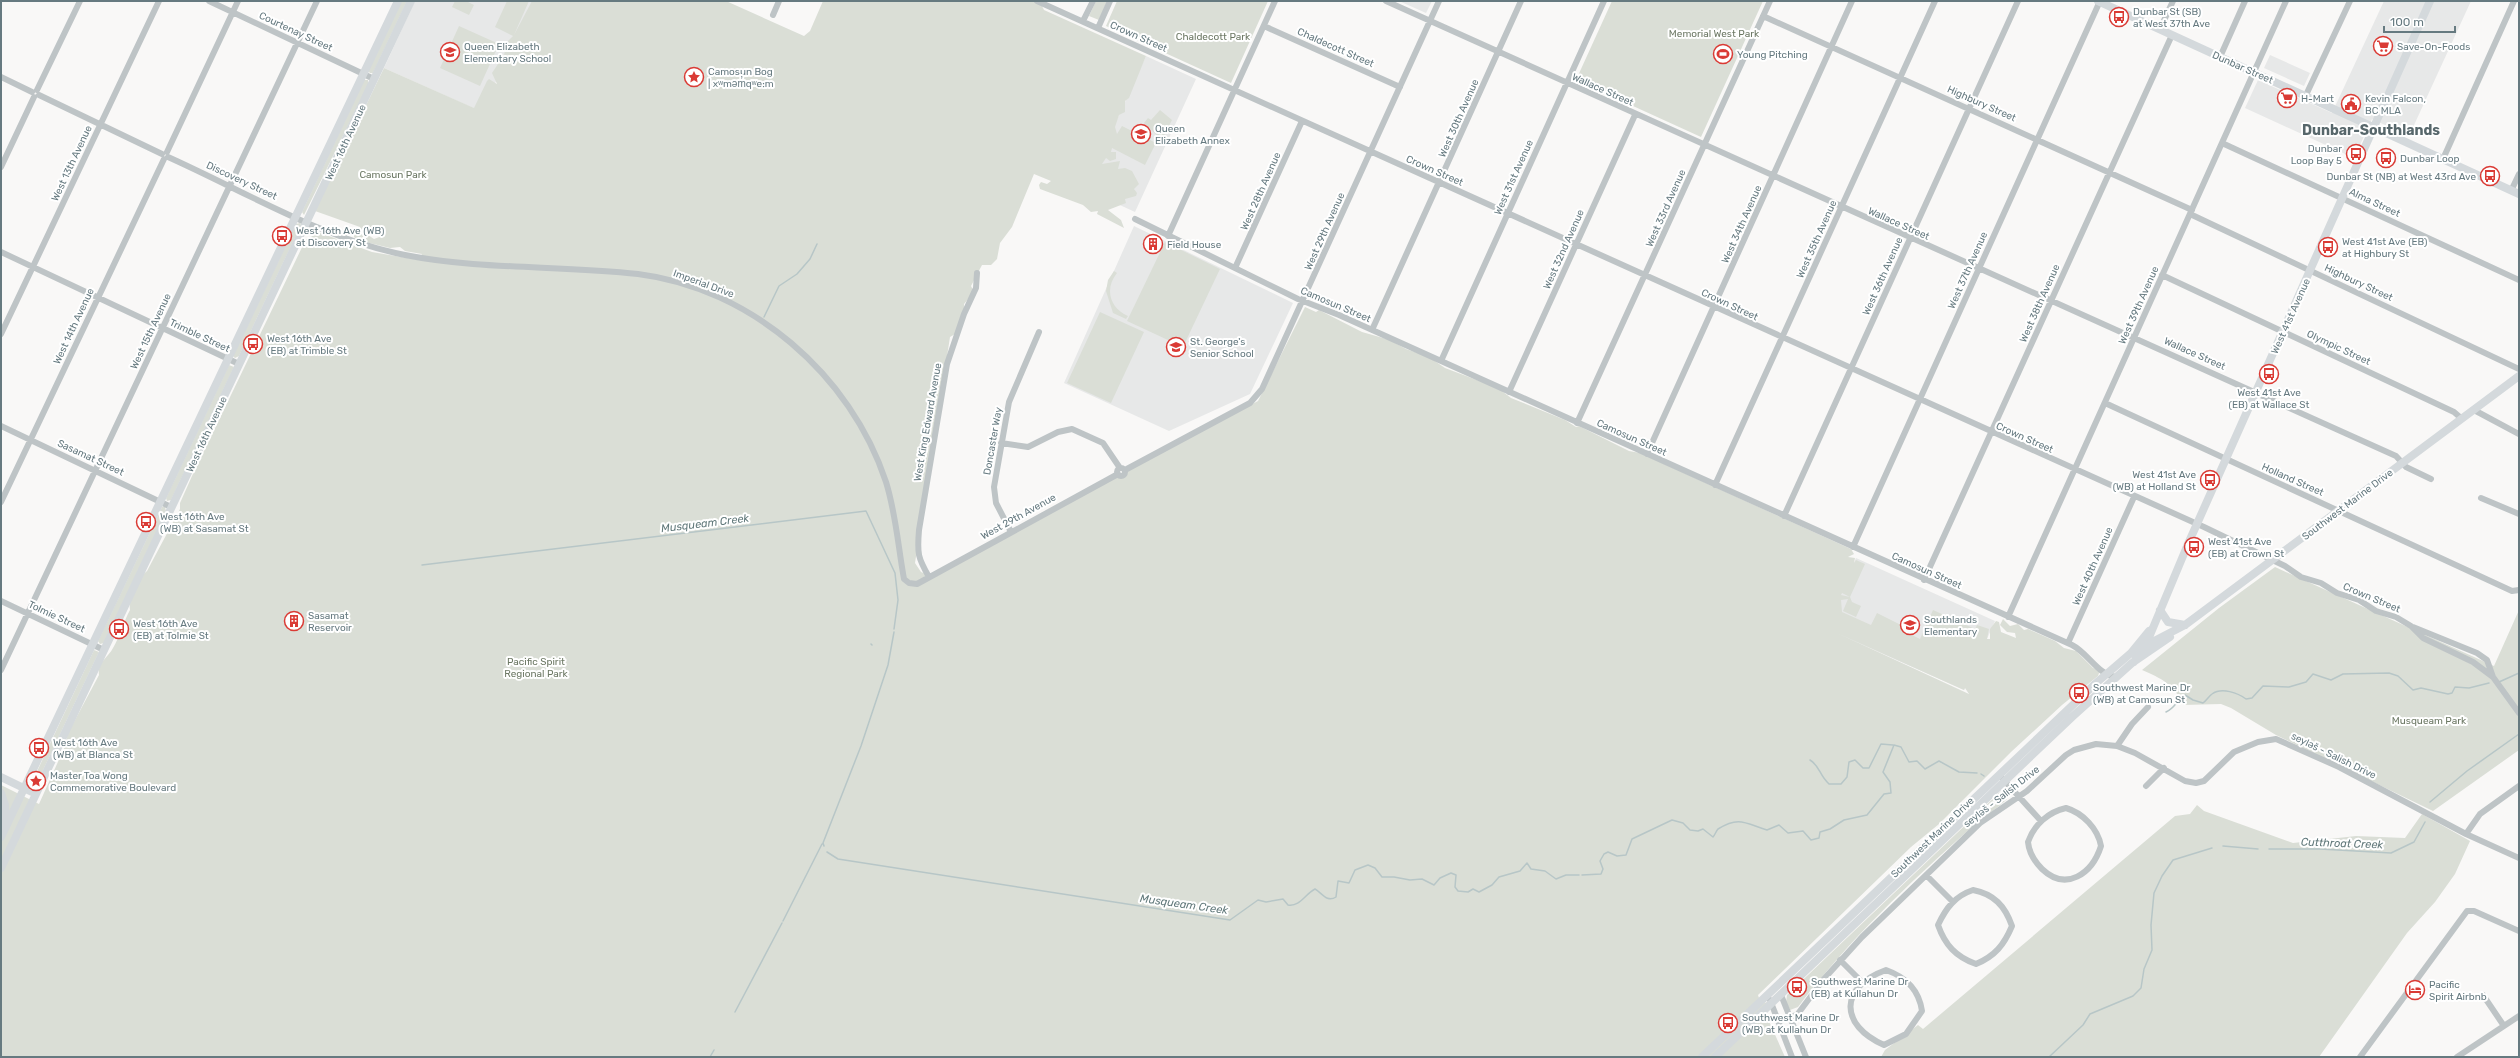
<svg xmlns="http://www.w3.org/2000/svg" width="2520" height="1058" font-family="Rubik,sans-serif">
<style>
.built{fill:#e7e8e8}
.green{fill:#daded6;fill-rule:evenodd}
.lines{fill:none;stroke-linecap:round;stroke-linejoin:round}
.stream{stroke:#b7c6c7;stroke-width:1.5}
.minor{stroke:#bec4c6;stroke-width:6}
.secondary{stroke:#d4d9dc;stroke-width:8}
.labels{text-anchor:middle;stroke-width:4;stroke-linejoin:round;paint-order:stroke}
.poi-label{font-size:10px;fill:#667a80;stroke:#fff;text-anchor:start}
.street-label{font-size:10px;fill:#667a80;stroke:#fff}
.park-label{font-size:10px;fill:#6c7864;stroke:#fff}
.water-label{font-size:11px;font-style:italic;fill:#60787a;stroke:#fff}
.district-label{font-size:14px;font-weight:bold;fill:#57676b;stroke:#fff}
</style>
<rect width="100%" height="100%" fill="#f9f8f7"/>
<path class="built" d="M415,1H533L482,112L384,68Z
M1399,1H1432L1426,13Z
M2384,1H2471L2409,136L2372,119L2354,158L2245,108L2258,80L2332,113Z
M2270,55L2310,73L2304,86L2264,68Z
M1146,56L1196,79L1135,212L1085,189Z
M1134,226L1293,303L1250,394L1169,431L1064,383Z
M1856,558L1995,621L1964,690L1825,628Z"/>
<path class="green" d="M401,1H407L373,73H370L368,71Z
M455,1H466L474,5L469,15L452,7Z
M507,1H529L514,35L532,1H726L804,36L810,31L823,1H1033L1042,6L1044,10L1146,56L1129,98L1125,101V112L1119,115L1115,127L1117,134L1122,126L1156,143L1145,165L1112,148L1111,152H1116V159L1110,161L1106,158L1102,164L1120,161L1118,169L1125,168L1132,171L1139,184L1134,189L1137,193L1136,196L1125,199L1126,203L1108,210L1121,220L1124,228L1097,214L1098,211L1091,212L1083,205L1040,189L1039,185L1041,182L1047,184L1051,181L1034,174L1012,227L1000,243L997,259L991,265H982L971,286L974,292L964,304V310L955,334L950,337L915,563L921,572L931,576L1258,401L1305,307L1316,312L1319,310L1362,332L1390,340L1406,349L1429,357L1445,368L1498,388L1511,398L1565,420L1576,427L1579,426L1629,451L1640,453L1851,549L1854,554L1848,557L1855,558L1854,563L1856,560L1865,564L1850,597L1842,593L1841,595L1850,597L1852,602L1861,606L1856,617L1843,611L1848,599L1841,600L1842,612L1871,625L1877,613L1911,630L1910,634L1920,639L1933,610L1975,629L1977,625L1989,629L1987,639H1990V629L1996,621L1999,622L2001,632L2016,638L2015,633L2007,632L2000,625L2003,619L2010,626L2018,624L2024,630L2028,629L2055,641L2064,648L2076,651L2093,668L2100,670L2098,676L2062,705L2011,752L1939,824L1911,847L1758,995L1761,1004L1768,1002L1763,1008L1785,1057H1V785L39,804L66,744L67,735L99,675C97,662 108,658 113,648C120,636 123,623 130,610C128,598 137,579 147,571L180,509V503L192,476L306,239L310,240L311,237L318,232L372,252L419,260L422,254L405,251L400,247L390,248L357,240L354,237V233L368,235L374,239L382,236L375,232L361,231L360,227L315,211L384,68L474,108L487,81L489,79L497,84L492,73L504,55L507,42L513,36L495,27ZM1837,633L1964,690L1965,688L1969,694Z
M1096,1H1107L1099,20L1089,16Z
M1117,1H1268L1231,83L1106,26Z
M1612,1H1763L1701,137L1576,80Z
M459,26L499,44L480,86L440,68Z
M364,80H368V85L304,215L302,212Z
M1160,110L1172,120L1162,140L1144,123L1148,118L1151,120Z
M300,223L301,225L239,356L235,358L233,356L296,224Z
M1165,242L1220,269L1183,347L1127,321Z
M1114,271L1117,273C1104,289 1110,308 1128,316L1126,319L1113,313L1106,291L1108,280Z
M1100,312L1144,332L1111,403L1067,383Z
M229,365L234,367L171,500L167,501L166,498Z
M162,507H165L166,511L104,643L100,644L98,641Z
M2275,567L2494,666L2519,610V750L2433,811L2276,735L2231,708L2221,704L2183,705C2175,685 2161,678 2142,670L2219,608Z
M94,650L99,652L36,785L33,786L32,782Z
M2004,791L2008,794L2007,799C1996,810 1982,818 1971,828C1909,883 1848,941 1798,1007L1790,1010L1786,1002L1787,995L2000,792Z
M2197,805L2204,811L2293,843L2356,836L2405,838L2422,814L2470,841L2455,874L2435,902L2407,933L2319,1057H1881L1885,1050L1918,1025L1923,1029L2175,816L2190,814Z"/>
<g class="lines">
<path class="stream" d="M764,317L779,286L797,274L810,259L817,244
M422,565L866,511L895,573L898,600L894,629
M871,644L872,645
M2499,682L2519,673
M2166,712C2175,708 2177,700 2185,695L2193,700L2203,703C2207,700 2209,696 2212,694C2222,687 2238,693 2246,699L2252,698L2263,686L2289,687L2306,682L2313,674L2331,680L2343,674L2389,673L2398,676L2413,690L2421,688L2448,694L2452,693L2455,687L2469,688L2489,683
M1810,760C1820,766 1819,775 1829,784H1841L1847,777L1849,762L1855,760L1863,768H1869L1881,744L1893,745
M1981,774L1984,776
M2430,802L2467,771L2519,734
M824,846L823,843L861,746L888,665L894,632
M2223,846L2258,849
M2269,849H2320L2391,853L2414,842L2425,822
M827,852L838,859L1230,920L1258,900L1266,902L1283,899L1288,905C1300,907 1305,894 1315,889C1322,893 1327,903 1336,897L1338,881L1349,883L1355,870L1368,865L1375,868L1382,877H1394L1410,880L1422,879L1434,885L1440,878L1451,873L1456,875L1455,887L1458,891L1468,892L1473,889L1479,892L1492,885L1499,877L1520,871L1527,863L1531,869L1545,871L1556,879L1566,875H1579
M1582,875L1601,874L1603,869L1600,861L1604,854L1608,852L1617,856L1626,855L1632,839L1672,820L1683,823L1690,830L1698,831L1703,829L1713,837C1715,835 1716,831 1718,829C1739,816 1745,823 1767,830L1779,825L1788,833L1803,831L1811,840L1819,838L1820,832L1830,829L1844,820L1867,815L1884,794L1891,793L1890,782L1883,772L1894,745L1901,747L1909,762L1917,761L1925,769L1939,761L1959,772L1977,773
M783,921L822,844
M735,1012L782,923
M710,1057L714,1050
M2049,1057L2083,1025L2090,1014L2133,996L2141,988L2144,969L2152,950L2151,925L2154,893L2162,876L2173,860L2212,848"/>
<path class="minor" d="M209,1L374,79
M1037,1L2204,527L2285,566L2301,577L2321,583L2337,593L2359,600L2376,611L2396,617L2411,626L2423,638L2473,662L2493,677L2519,713
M1386,1L2396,456L2406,467L2431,479
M773,15L779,1
M1763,16L2192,210
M1083,21L1093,1
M1264,26L1400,87
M1098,28L1110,1
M2160,29L2173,1
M2220,57L2245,1
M1,77L32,92
M37,90L80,1
M39,95L162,154
M2306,95L2350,1
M2222,143L2519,280
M167,152L238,1
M168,157C244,191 323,239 405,255C481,270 561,265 638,274C751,288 851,375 886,482C896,514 898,546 904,579L909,583L917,584L1118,474
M2443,159L2514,1
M1,167L34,97
M2511,191L2519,174
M2190,214L2519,369
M1135,219L1298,299L1339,315L2072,645C2088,653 2098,675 2116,677
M1168,236L1275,1
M1,252L239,364
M1235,268L1302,121
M2162,275L2454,412L2462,419
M1372,330L1521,1
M1,334L159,1
M1441,361L1604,1
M1509,392L1635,115
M2105,403L2512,591L2519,590
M2474,410L2519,434
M1577,423L1770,1
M1,426L171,507
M1001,443L1028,447L1058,432L1072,429L1103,443L1120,468
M1647,454L1852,1
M1117 472a4 4 0 1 1 8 0a4 4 0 1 1-8 0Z
M1125,470L1250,403L1262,389L1439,1
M1715,485L1935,1
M2481,498L2519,514
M1,502L164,159
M1784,516L2018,1
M1011,532L996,503L994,487L1009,402L1039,332
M1853,547L2100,1
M929,577C918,558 917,554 919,530L947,364L964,314L976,288L977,273
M1924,580L2172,35
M1,601L104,650
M2008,617L2286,1
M2413,627L2477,653L2487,660L2493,677
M2068,643L2134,497
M1,670L317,1
M2117,746L2132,724L2148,707
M2002,778L2041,821
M2146,786L2164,768
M2066,808C2083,813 2098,829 2101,846C2092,874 2066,892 2042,869C2034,861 2029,853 2028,842C2034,825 2048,812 2066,808Z
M2466,834L2480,814L2519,786
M1926,875L1952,901
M1973,890C1994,894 2005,906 2012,926C2004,945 1995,956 1976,964C1956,957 1945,945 1938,925C1946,908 1955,896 1973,890Z
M1840,960L1862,982
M1886,970C1906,977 1919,990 1922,1011L1906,1034L1884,1045C1839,1025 1839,987 1886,970Z
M1781,995L1806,1057
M2483,995L2504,1026
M1770,1000L1792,1057
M1778,1020L1797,1015L1823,980L1862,937L1980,823L2027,791L2066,755L2074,750L2096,744L2117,746L2135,753L2185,781L2196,783L2204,781L2234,752L2258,742L2276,739L2339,767L2466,834L2519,858
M2360,1057L2467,911H2474L2519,931
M2457,1057L2519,1016"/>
<path class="secondary" d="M2098,1L2519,194
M2160,610L2168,622L2185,625
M2131,653L2149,631
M2134,662L2150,635L2188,544L2430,1
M1,777L36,794
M1,793L5,805V827
M1,837L398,1
M1,868L411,1
M1702,1057L2095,684L2131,653L2185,625L2519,376
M1715,1057L2072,717L2132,663L2170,637"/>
</g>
<defs>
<g id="bus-ring" transform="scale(1)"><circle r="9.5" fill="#fff" stroke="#da3b35" stroke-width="1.5"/><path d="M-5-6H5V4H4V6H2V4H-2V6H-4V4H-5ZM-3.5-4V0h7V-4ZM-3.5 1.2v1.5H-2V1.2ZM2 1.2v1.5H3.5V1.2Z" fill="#da3b35"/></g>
<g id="supermarket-ring" transform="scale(1)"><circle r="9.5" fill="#fff" stroke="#da3b35" stroke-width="1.5"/><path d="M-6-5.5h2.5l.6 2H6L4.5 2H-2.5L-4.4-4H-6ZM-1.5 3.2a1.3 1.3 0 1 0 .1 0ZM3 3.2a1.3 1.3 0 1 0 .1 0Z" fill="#da3b35"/></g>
<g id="school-ring" transform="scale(1)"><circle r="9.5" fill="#fff" stroke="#da3b35" stroke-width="1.5"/><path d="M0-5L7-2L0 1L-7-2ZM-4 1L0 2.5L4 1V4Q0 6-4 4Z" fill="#da3b35"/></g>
<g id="stadium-ring" transform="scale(1)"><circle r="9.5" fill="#fff" stroke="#da3b35" stroke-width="1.5"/><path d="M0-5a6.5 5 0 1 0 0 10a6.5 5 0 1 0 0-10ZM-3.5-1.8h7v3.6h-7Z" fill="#da3b35"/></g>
<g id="sight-ring" transform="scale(1)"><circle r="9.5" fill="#fff" stroke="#da3b35" stroke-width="1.5"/><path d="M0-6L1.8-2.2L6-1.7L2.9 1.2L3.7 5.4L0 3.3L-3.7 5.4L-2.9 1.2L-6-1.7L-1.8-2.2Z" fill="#da3b35"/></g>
<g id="civic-ring" transform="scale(1)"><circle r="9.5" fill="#fff" stroke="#da3b35" stroke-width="1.5"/><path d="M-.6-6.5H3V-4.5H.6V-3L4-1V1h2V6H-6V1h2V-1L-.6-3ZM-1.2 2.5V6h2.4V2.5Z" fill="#da3b35"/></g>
<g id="building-ring" transform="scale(1)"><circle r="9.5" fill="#fff" stroke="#da3b35" stroke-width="1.5"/><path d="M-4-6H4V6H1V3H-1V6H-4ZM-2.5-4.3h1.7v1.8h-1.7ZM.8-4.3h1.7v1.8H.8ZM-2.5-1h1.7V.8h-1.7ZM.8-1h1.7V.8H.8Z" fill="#da3b35"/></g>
<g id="hotel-ring" transform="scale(1)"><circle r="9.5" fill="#fff" stroke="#da3b35" stroke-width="1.5"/><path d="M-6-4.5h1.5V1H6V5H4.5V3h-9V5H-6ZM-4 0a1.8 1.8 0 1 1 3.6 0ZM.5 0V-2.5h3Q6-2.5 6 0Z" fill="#da3b35"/></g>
</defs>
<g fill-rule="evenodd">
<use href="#bus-ring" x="2119" y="17"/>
<use href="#supermarket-ring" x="2383" y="46"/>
<use href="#school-ring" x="450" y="52"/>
<use href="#stadium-ring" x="1723" y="54"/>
<use href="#sight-ring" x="694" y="77"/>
<use href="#supermarket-ring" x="2287" y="98"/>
<use href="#civic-ring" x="2351" y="104"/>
<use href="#school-ring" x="1141" y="134"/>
<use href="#bus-ring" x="2356" y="154"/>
<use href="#bus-ring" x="2386" y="158"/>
<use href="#bus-ring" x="2490" y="176"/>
<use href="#bus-ring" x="282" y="236"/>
<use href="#building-ring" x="1153" y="244"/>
<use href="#bus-ring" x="2328" y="247"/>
<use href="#bus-ring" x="253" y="344"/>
<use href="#school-ring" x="1176" y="347"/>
<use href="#bus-ring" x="2269" y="374"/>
<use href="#bus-ring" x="2210" y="480"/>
<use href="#bus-ring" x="146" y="522"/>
<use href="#bus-ring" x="2194" y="547"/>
<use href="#building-ring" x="294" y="621"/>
<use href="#school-ring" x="1910" y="625"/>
<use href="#bus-ring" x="119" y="629"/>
<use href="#bus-ring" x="2079" y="693"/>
<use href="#bus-ring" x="39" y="748"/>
<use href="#sight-ring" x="36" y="781"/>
<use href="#bus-ring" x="1797" y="987"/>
<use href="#hotel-ring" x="2415" y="990"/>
<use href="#bus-ring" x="1728" y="1023"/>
</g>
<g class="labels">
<g class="poi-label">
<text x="2133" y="15">Dunbar St (SB)<tspan x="2133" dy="12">at West 37th Ave</tspan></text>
<text x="464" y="50">Queen Elizabeth<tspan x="464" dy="12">Elementary School</tspan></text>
<text x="2397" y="50">Save-On-Foods</text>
<text x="1737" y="58">Young Pitching</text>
<text x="708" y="75">Camosun Bog<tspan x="708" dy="12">| xʷməm̓qʷe:m</tspan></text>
<text x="2301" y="102">H-Mart</text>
<text x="2365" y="102">Kevin Falcon,<tspan x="2365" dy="12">BC MLA</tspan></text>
<text x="1155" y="132">Queen<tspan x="1155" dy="12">Elizabeth Annex</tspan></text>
<text x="2342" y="152" text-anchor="end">Dunbar<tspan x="2342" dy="12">Loop Bay 5</tspan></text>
<text x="2400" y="162">Dunbar Loop</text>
<text x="2476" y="180" text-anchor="end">Dunbar St (NB) at West 43rd Ave</text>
<text x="296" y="234">West 16th Ave (WB)<tspan x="296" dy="12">at Discovery St</tspan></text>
<text x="2342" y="245">West 41st Ave (EB)<tspan x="2342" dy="12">at Highbury St</tspan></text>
<text x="1167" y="248">Field House</text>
<text x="267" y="342">West 16th Ave<tspan x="267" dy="12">(EB) at Trimble St</tspan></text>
<text x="1190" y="345">St. George's<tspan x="1190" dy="12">Senior School</tspan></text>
<text x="2269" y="396" text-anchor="middle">West 41st Ave<tspan x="2269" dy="12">(EB) at Wallace St</tspan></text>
<text x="2196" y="478" text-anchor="end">West 41st Ave<tspan x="2196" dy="12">(WB) at Holland St</tspan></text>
<text x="160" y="520">West 16th Ave<tspan x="160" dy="12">(WB) at Sasamat St</tspan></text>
<text x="2208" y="545">West 41st Ave<tspan x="2208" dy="12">(EB) at Crown St</tspan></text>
<text x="308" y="619">Sasamat<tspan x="308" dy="12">Reservoir</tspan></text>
<text x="1924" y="623">Southlands<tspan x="1924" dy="12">Elementary</tspan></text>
<text x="133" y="627">West 16th Ave<tspan x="133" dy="12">(EB) at Tolmie St</tspan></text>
<text x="2093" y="691">Southwest Marine Dr<tspan x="2093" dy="12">(WB) at Camosun St</tspan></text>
<text x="53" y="746">West 16th Ave<tspan x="53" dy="12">(WB) at Blanca St</tspan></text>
<text x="50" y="779">Master Toa Wong<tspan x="50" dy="12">Commemorative Boulevard</tspan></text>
<text x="1811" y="985">Southwest Marine Dr<tspan x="1811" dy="12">(EB) at Kullahun Dr</tspan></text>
<text x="2429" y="988">Pacific<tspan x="2429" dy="12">Spirit Airbnb</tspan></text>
<text x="1742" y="1021">Southwest Marine Dr<tspan x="1742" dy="12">(WB) at Kullahun Dr</tspan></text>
</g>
<g class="street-label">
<text transform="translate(296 31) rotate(25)" y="4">Courtenay Street</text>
<text transform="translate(1139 36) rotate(24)" y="4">Crown Street</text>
<text transform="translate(1336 47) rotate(24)" y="4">Chaldecott Street</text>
<text transform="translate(2243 67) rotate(24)" y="4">Dunbar Street</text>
<text transform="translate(1603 89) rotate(24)" y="4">Wallace Street</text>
<text transform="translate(1982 103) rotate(24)" y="4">Highbury Street</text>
<text transform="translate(1458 118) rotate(-66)" y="4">West 30th Avenue</text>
<text transform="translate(345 142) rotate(-65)" y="4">West 16th Avenue</text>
<text transform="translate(71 163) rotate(-65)" y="4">West 13th Avenue</text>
<text transform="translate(1435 170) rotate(24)" y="4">Crown Street</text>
<text transform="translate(1513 177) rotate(-66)" y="4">West 31st Avenue</text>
<text transform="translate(242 180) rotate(25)" y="4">Discovery Street</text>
<text transform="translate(1260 191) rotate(-66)" y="4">West 28th Avenue</text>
<text transform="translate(2375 202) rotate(25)" y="4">Alma Street</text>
<text transform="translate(1665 208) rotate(-66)" y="4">West 33rd Avenue</text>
<text transform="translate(1899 223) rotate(24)" y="4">Wallace Street</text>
<text transform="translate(1741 224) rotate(-66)" y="4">West 34th Avenue</text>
<text transform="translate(1324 231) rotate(-66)" y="4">West 29th Avenue</text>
<text transform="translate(1816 239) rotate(-66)" y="4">West 35th Avenue</text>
<text transform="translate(1563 249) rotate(-66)" y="4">West 32nd Avenue</text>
<text transform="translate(1967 270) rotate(-66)" y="4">West 37th Avenue</text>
<text transform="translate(1882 276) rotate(-66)" y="4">West 36th Avenue</text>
<text transform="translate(2359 282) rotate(25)" y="4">Highbury Street</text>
<text transform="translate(704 283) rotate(20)" y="4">Imperial Drive</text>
<text transform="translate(2039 303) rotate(-66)" y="4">West 38th Avenue</text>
<text transform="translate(1336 304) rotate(23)" y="4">Camosun Street</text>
<text transform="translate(1730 304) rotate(25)" y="4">Crown Street</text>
<text transform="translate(2138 305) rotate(-66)" y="4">West 39th Avenue</text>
<text transform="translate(2290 316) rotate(-66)" y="4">West 41st Avenue</text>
<text transform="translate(73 326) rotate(-65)" y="4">West 14th Avenue</text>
<text transform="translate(150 331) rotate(-65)" y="4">West 15th Avenue</text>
<text transform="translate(200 335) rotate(25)" y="4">Trimble Street</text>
<text transform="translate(2339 347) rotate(25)" y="4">Olympic Street</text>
<text transform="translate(2195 353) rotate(24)" y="4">Wallace Street</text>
<text transform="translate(927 422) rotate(-80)" y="4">West King Edward Avenue</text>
<text transform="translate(206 434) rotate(-65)" y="4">West 16th Avenue</text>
<text transform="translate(1632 437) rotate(24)" y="4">Camosun Street</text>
<text transform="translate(2025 437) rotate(24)" y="4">Crown Street</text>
<text transform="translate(992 441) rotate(-80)" y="4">Doncaster Way</text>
<text transform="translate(91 457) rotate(25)" y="4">Sasamat Street</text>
<text transform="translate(2293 479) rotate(24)" y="4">Holland Street</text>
<text transform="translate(2347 504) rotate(-37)" y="4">Southwest Marine Drive</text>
<text transform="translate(1018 516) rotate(-29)" y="4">West 29th Avenue</text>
<text transform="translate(2092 566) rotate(-66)" y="4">West 40th Avenue</text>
<text transform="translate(1927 570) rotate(24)" y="4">Camosun Street</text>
<text transform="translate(2372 597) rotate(23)" y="4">Crown Street</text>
<text transform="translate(57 616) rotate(25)" y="4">Tolmie Street</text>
<text transform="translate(2334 755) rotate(26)" y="4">seyləš - Salish Drive</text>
<text transform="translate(2001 796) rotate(-38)" y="4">seyləš - Salish Drive</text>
<text transform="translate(1932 837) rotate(-44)" y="4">Southwest Marine Drive</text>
</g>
<g class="park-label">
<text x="1714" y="37">Memorial West Park</text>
<text x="1213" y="40">Chaldecott Park</text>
<text x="393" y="178">Camosun Park</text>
<text x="536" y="665">Pacific Spirit<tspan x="536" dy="12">Regional Park</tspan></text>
<text x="2429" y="724">Musqueam Park</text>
</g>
<g class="water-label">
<text transform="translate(705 523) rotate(-7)" y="4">Musqueam Creek</text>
<text transform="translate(2342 843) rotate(2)" y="4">Cutthroat Creek</text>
<text transform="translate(1184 904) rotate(8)" y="4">Musqueam Creek</text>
</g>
<g class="district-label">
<text x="2371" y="135">Dunbar-Southlands</text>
</g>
</g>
<rect width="2520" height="1058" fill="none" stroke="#667a80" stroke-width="4"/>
<path d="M2384 26v6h71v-6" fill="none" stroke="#667a80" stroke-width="2"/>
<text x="2390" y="26" font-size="12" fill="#667a80" stroke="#ffffff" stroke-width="3" paint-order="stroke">100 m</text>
</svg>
